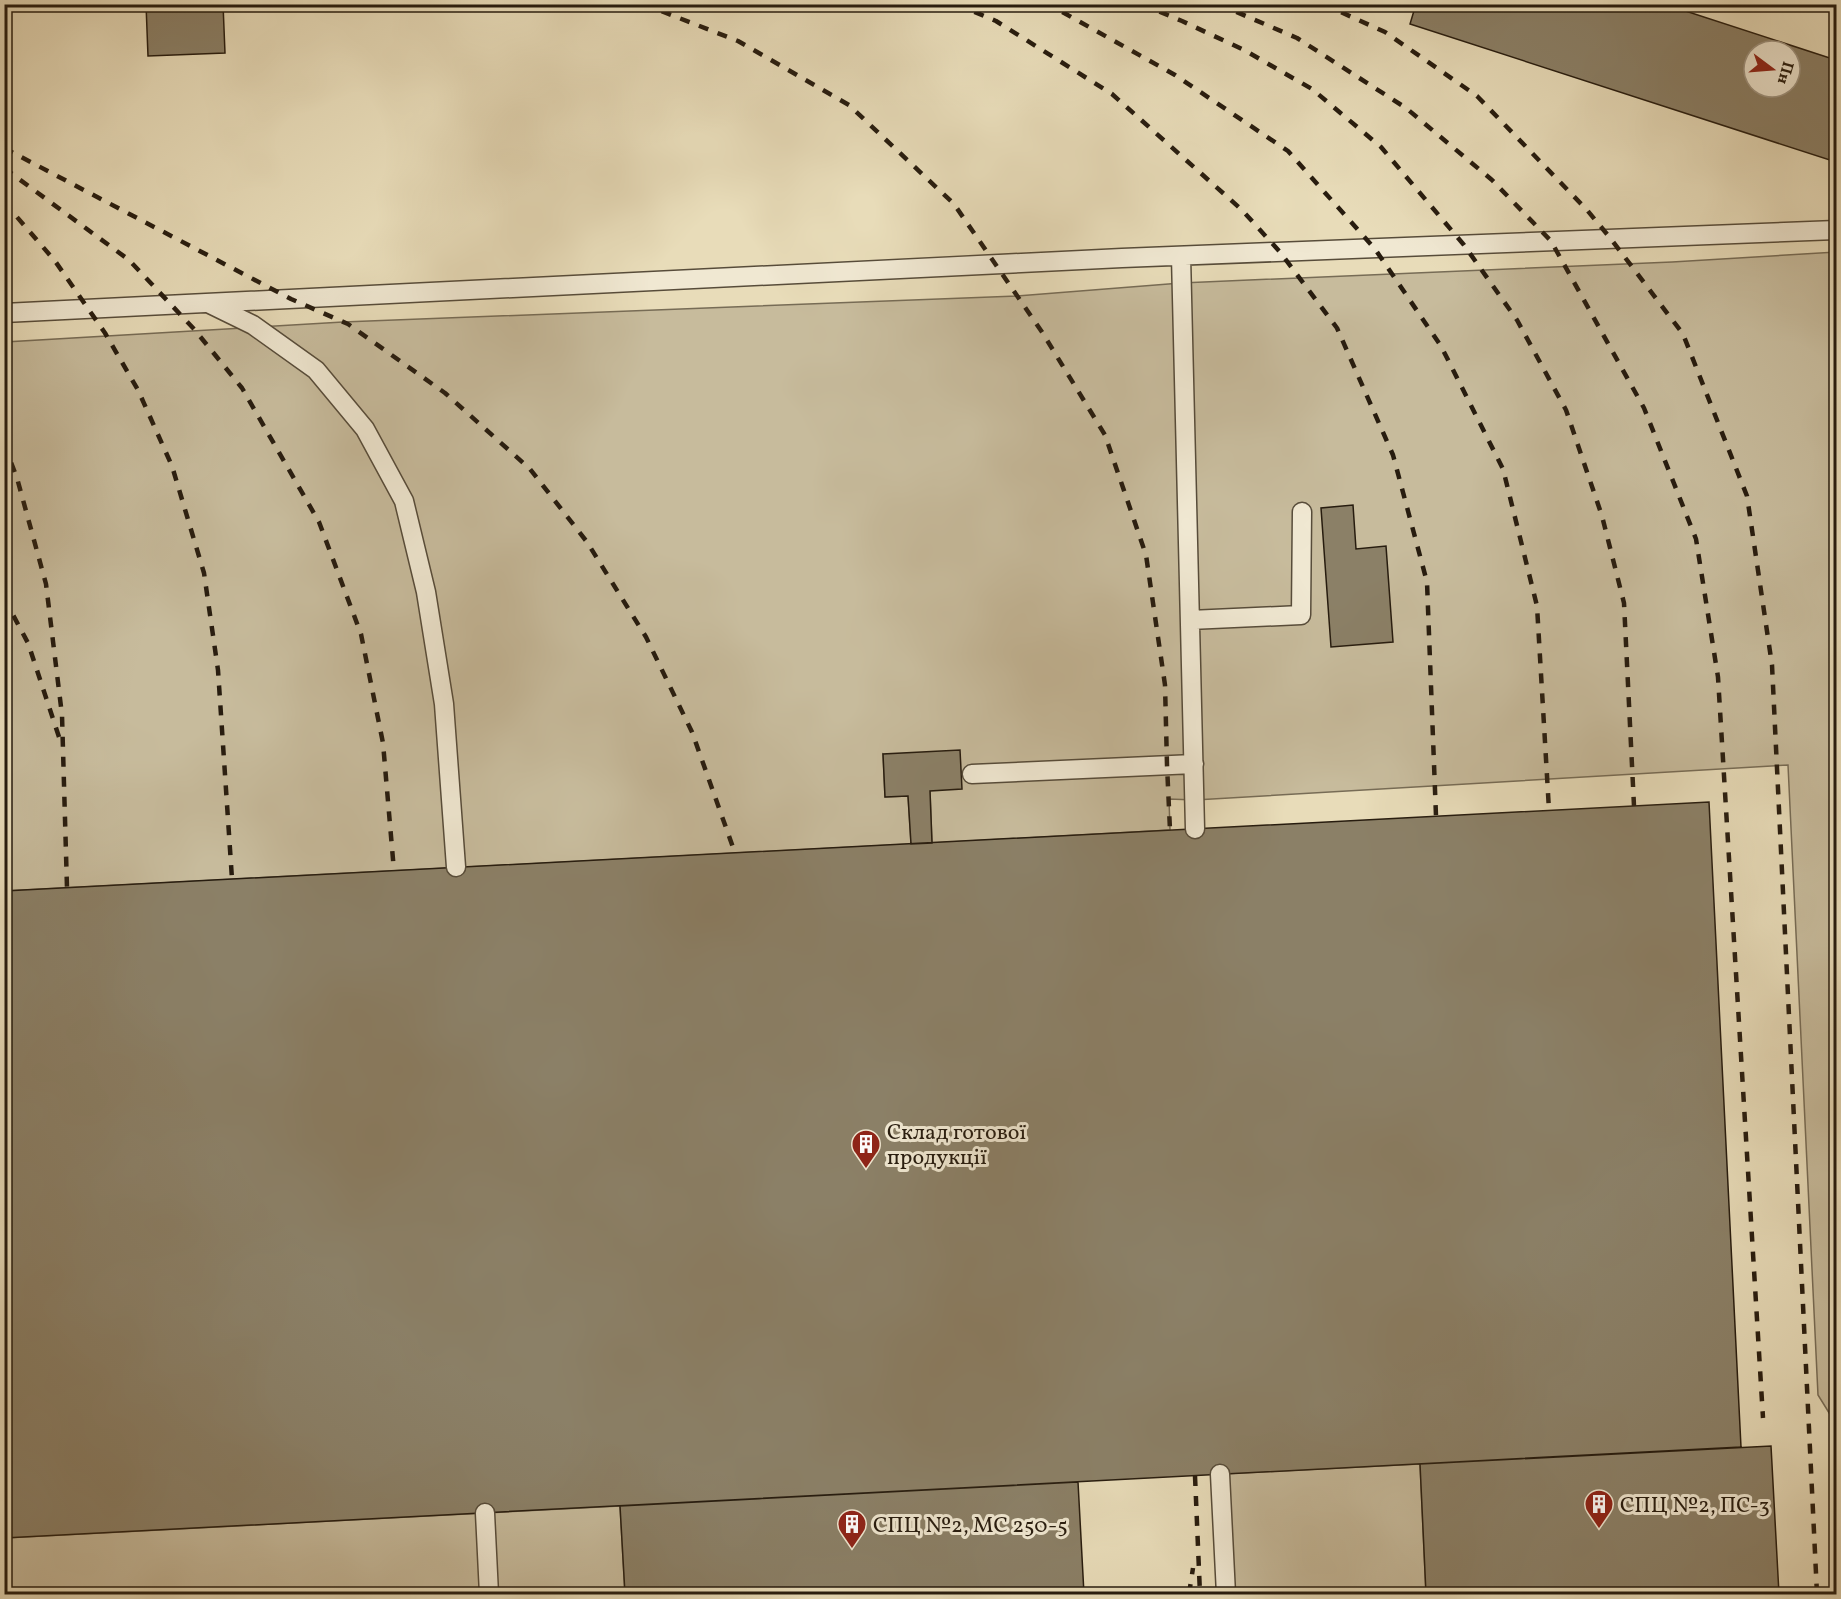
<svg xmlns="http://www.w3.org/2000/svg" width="1841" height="1599" font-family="Vollkorn,serif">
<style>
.green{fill:#c7bb9c;stroke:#776c56;stroke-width:1.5}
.building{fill:#8b8067;stroke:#271c0f;stroke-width:1.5;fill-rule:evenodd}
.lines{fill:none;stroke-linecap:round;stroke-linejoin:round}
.service-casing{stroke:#574c3a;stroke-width:21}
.service{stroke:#f0e8d2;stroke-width:18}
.rail{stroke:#271c0f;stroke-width:4.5;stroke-dasharray:10 10;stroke-linecap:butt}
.labels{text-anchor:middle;stroke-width:6;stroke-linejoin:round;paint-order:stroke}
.poi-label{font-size:22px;fill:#271c0f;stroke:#f0e8d2;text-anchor:start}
</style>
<rect width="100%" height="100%" fill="#e8dcb9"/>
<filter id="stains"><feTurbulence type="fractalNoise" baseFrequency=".00333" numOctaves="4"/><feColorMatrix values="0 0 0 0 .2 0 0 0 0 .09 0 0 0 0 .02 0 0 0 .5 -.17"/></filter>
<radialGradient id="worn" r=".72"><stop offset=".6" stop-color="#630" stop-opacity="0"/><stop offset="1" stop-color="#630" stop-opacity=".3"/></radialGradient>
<path class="green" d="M1836,252V1424L1818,1395L1788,765L1195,800L1169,799L1170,830L932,843L930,791L883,754L885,797L908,796L911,844L5,891V342L343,322L1017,296L1181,283L1672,262Z
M1420,1464L1426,1594H1226L1220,1474Z
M620,1506L625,1594H5V1538Z"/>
<path class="building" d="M146,4H223L225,53L148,56Z
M1416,4H1664L1836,60V162L1410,24ZM1754,51H1790V87H1754Z
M1353,505L1356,549L1386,546L1393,642L1331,647L1321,508Z
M960,750L962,789L930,791L932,843L911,844L908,796L885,797L883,754Z
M1709,802L1741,1447L4,1538V891Z
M1771,1446L1779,1594H1426L1420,1464Z
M1078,1482L1084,1594H625L620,1506Z"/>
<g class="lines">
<g class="service-casing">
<path id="service" d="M1181,256L1195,829
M210,304L253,325L316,370L365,429L404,501L426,592L444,704L456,867
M4,313L1122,258L1836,230
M1190,620L1301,615L1302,512
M972,774L1194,764
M1220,1474L1226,1594
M485,1513L489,1594"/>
</g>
<use href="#service" class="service"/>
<path class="rail" d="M643,4L738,41L849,105L954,204L1042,332L1105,435L1146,555L1165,685L1167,765L1170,830
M956,4L996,21L1112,94L1242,210L1280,252L1337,328L1393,455L1427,582L1436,816
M1044,4L1057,9L1175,75L1288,151L1375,249L1441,346L1503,469L1537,606L1549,810
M1141,4L1182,21L1244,50L1312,89L1381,147L1464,245L1517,320L1566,410L1602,516L1624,603L1634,806
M1218,4L1297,38L1406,108L1492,180L1551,241L1644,408L1696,539L1718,677L1763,1418
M1323,4L1385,32L1477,96L1587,210L1611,239L1683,334L1747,496L1772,665L1817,1594
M4,148L291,299L348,324L445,393L530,469L587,542L646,637L692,732L735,853
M4,168L129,260L194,329L242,388L319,522L361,634L383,743L394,871
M4,202L55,261L105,333L138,390L172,466L204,573L218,670L232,879
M4,444L17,478L46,584L62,715L67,888
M4,598L28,643L59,737
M1195,1476L1200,1594
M1189,1594L1193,1568"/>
</g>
<defs>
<g id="building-pin" transform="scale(1.5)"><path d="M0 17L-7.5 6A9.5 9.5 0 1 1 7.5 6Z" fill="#8f2418" stroke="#f0e8d2"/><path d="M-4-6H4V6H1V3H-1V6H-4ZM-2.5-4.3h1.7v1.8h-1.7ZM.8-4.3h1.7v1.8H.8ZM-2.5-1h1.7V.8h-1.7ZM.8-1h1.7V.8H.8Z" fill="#fff"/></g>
</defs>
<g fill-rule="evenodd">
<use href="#building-pin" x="866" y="1144"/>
<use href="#building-pin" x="1599" y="1504"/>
<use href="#building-pin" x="852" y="1524"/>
</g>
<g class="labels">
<g class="poi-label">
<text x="887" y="1139">Склад готової<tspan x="887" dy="25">продукції</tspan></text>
<text x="1620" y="1512">СПЦ №2, ПС-3</text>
<text x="873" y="1532">СПЦ №2, МС 250-5</text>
</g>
</g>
<rect width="1841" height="1599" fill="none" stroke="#e8dcb9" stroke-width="24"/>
<rect x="6" y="6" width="1829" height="1587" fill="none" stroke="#271c0f" stroke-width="3"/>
<rect x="12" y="12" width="1817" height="1575" fill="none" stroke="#271c0f" stroke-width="1.5"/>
<g transform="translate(1772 69) rotate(106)"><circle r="28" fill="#f0e8d2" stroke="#a09684" stroke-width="1.5"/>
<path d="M0-4.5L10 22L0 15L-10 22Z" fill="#8f2418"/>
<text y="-9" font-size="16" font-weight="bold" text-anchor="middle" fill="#271c0f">Пн</text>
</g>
<rect width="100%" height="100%" filter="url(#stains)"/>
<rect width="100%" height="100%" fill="url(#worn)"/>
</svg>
